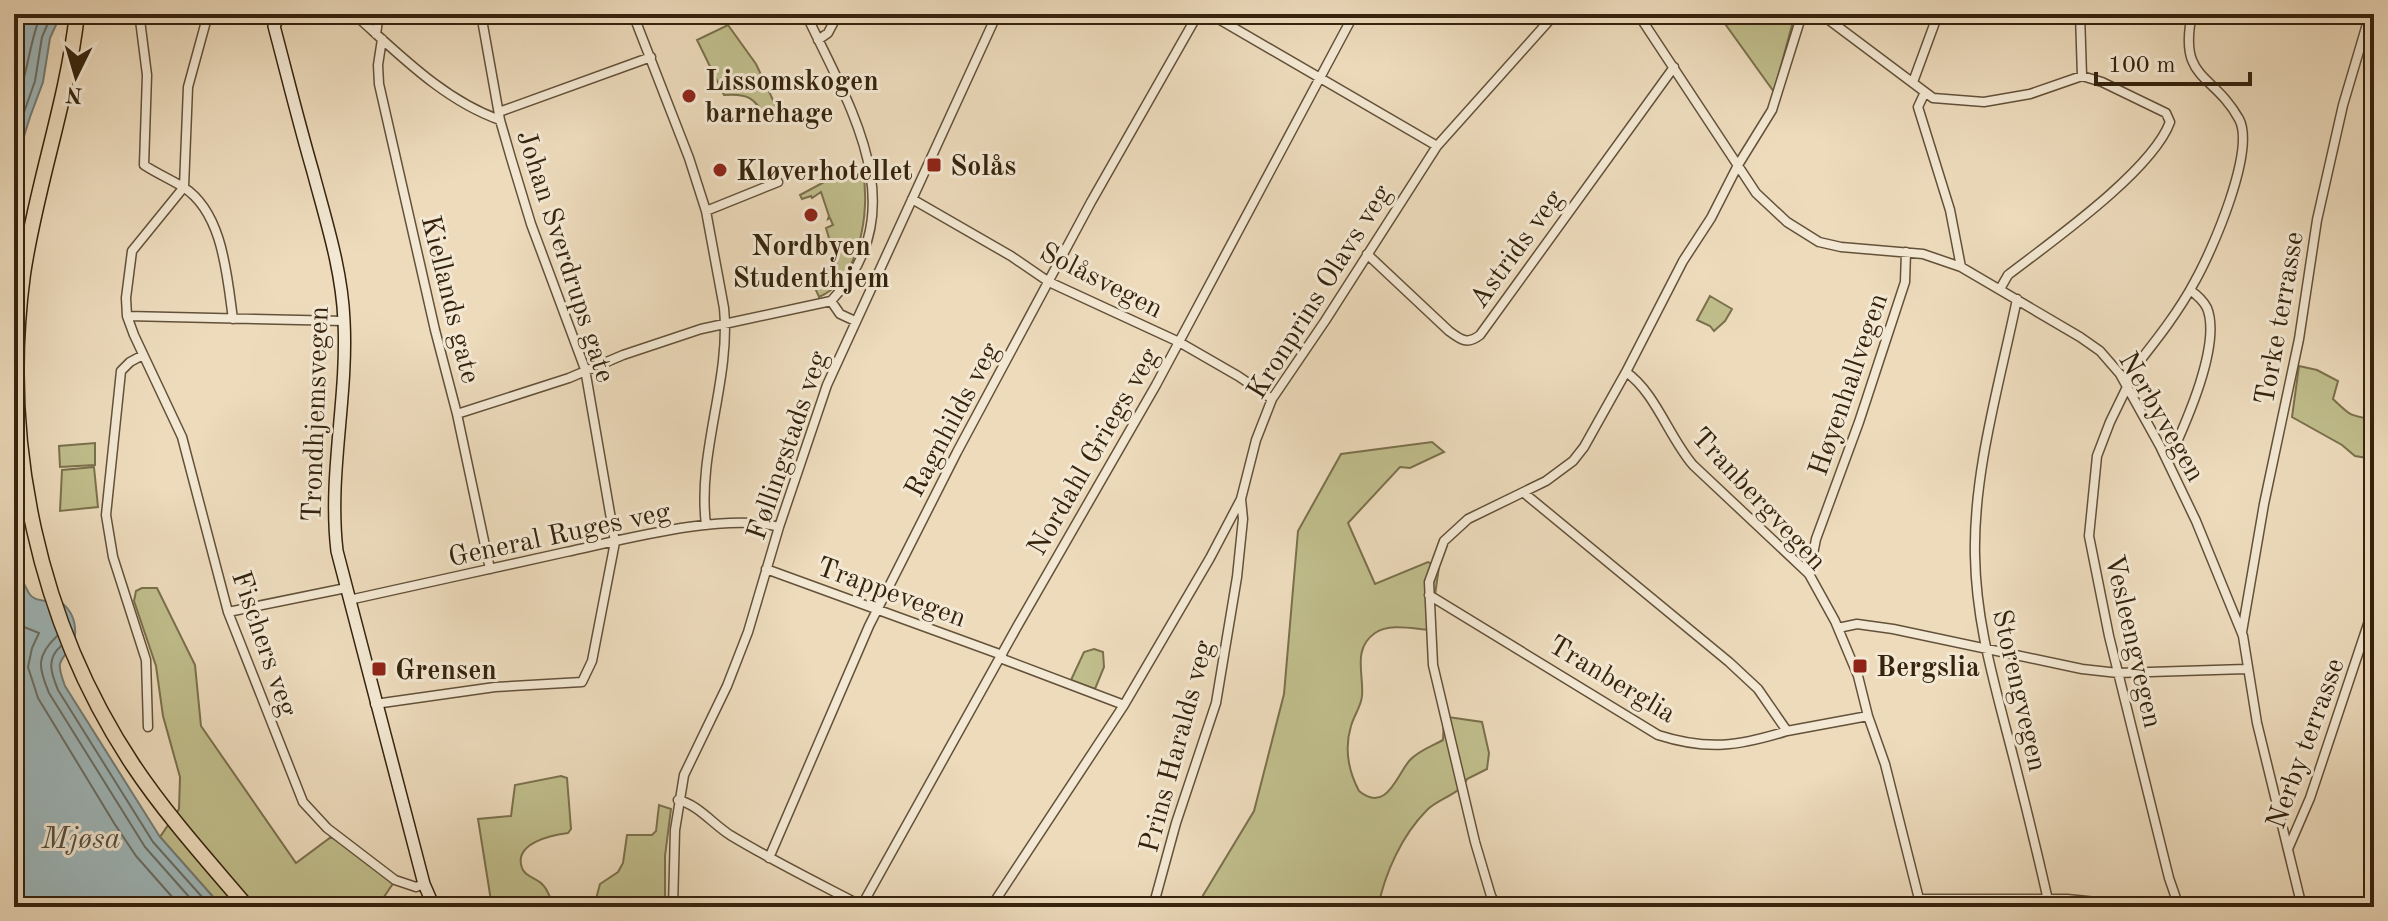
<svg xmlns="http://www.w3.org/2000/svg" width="2388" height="921" font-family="'Old Standard TT',serif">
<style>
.green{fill:#c0be8c;stroke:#7a704c;stroke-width:2}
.water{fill:#9eb8bc;stroke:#747c76;stroke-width:2}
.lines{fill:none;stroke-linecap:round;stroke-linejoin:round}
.shore{stroke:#6a6e64;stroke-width:2}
.street-casing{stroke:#635139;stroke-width:11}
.secondary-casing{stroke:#35230d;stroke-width:14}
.highway-casing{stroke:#35230d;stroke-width:17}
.street{stroke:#f3e8d3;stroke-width:8}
.secondary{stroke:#f3e8d3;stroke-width:11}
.highway{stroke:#eddbbc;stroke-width:14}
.poi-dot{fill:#8f2418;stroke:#f3e8d3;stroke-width:3}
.labels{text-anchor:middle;stroke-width:6;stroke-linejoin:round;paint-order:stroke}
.poi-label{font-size:28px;font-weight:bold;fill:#35230d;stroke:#f3e8d3;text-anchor:start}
.street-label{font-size:28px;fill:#35230d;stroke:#f3e8d3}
.water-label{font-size:30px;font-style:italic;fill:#545042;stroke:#f3e8d3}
</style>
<rect width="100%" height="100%" fill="#eddbbc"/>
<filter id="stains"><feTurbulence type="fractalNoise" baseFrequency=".0025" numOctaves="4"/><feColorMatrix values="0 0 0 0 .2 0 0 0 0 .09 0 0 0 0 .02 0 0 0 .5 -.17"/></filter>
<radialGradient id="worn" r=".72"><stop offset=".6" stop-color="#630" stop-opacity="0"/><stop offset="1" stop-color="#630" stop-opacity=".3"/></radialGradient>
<path class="green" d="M1718,14H1795L1774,92Z
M728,25L756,64L781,117L769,121C754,99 751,93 724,95L697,40Z
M863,172C870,210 861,279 819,297L816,290L825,284L826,269L837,265L826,228L833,225L830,218L828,219L829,216L821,192L812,198L811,196L802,199L800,195L839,174Z
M1710,296L1732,309L1725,321L1714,331L1710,326L1697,320Z
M2299,366L2317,370L2338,381L2333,399C2351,416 2348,415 2374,420V459L2355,456L2342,445L2292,417Z
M1432,442L1444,452L1410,468L1400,467L1348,523L1375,584L1428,562L1439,567L1430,630C1413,629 1390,623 1375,633C1352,649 1364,674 1362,696C1361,707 1354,715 1351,726C1344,749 1348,770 1359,791C1387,814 1397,774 1410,760C1418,751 1432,746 1443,740L1444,718L1448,717L1482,722L1489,753L1487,769L1467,779C1462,793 1438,799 1427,810C1402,835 1385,873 1378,907H1196L1254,811L1284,694L1298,531L1341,454Z
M95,443V465L60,467L59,446Z
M94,467L98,507L60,511L62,470Z
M142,588H157L195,665L201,726L296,863L331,837L396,879L382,900L388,907H222L160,837L179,809L180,777L163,716L156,666L134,601L136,591Z
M1094,649L1103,652L1104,667L1095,689L1071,680L1084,652Z
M561,776L567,778L571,829L568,833C552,835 513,843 522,868C525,877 537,878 542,884C549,890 549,900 556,906L587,905L596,899L600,884L618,872L623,863L627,835H652L656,831L659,805L671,809L665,856V907H492L478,819L511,816L515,785Z"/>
<path class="water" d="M14,14H61L50,38L43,82L30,117L15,165L14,176Z
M14,568C36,597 19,599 62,603C74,613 77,628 74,643C60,663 55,659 65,686L160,837L222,907H14Z"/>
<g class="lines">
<path class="shore" d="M14,108C28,78 28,45 41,14
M14,141L35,81L42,37L52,14
M14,623L39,633L32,648L28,667L38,698L114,823L136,856L181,907
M57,636C36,656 38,667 49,693L145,847L198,907
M61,646C46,659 51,673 58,690L153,842L211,907"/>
<g class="street-casing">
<path id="street" d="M208,14L188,87L184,187L132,251L126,298L127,316L134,335L182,437L228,612L303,802L327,828L395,880L416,887L424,884
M354,14C398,53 443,100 500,120
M633,14L689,158L706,211L724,308C731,380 697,452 706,525
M806,14C849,106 918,211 831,301
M1210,14L1437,146
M1638,14L1756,193L1787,222L1819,242L1841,247L1923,254L1961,267L2080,337L2100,351L2120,374L2160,446L2196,521L2243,636L2257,723L2302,907
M1821,14L1933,98L1984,102L2030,94L2082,76L2102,82L2166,113L2170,122C2152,171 2051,242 2008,275L2000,289
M2080,14L2082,76
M140,20L147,75L144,165C156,173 170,179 183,187C223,212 227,276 233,319
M376,34L379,14
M382,39L378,65L379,84L435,330L457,414L490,569
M818,40L828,33L838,14
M1913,82L1938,14
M1925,92L1918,107L1950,210L1961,267
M499,112L651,57
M912,199L1011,256L1049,282L1179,342L1238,376L1272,399
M706,211L778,182
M1367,254L1449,331C1461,340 1467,345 1480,335L1674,67
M2017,299C2000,382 1973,472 1975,556C1976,617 1991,671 2006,729C2021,786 2035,843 2048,900L2045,907
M127,316L344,321
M143,355L130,362L121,371L106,515L113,557L146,660L148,727
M1626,372C1655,392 1669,437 1693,465L1809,574L1835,621L1858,676L1868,716L1885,764L1921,907
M2124,381C2149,349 2176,317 2195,281C2212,251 2256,150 2239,119C2213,72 2178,81 2192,14
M2127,387L2110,422L2097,456L2089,536L2109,636L2169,878L2179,907
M457,414L569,378L623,355L701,329L831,301L840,314L855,321
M2168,462C2184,427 2222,345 2207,308C2203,300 2197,295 2190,290
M1524,493L1729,662L1758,689L1787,731L1868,716
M766,569L1002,655
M1809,574L1816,539L1859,422L1905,282L1906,252
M1429,595L1658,735C1708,751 1739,746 1787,731
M349,600C421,584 494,568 566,552C622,540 725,512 779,527
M228,612L346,588
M1838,628L1857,624L1893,629L2082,669L2118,673L2246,669
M2242,632L2264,504L2299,339L2317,220L2343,105L2370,14
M1000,658L1124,705
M375,704L495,687L582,682L592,661L615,542L585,369L531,224L511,158L500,120L481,14
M678,800C697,804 713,824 730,835C773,861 818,883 864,907
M2288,849L2310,798L2374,606
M769,858L869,626L957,452L1091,202L1198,14
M1919,899H2067L2146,907
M1495,904L1537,907
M673,907L675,830L684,775L727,686L748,632L779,527L827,385L997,14
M861,907L1018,625L1156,385L1354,14
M991,907L1124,705L1210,558L1241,499L1256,440L1272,399L1325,321L1437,146L1555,14
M1153,907L1176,823L1216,703L1237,577L1243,519L1241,499
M1497,907L1491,896L1475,842L1433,665L1429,582L1444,541L1468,519L1546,481L1573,461L1584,447L1626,372L1683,261L1711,218L1738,165L1772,110L1802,14"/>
</g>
<g class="secondary-casing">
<path id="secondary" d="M280,14L274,26C287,75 299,124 313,172C326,221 342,270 344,321C348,398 328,474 337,551L424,884L434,907"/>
</g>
<g class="highway-casing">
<path id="highway" d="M77,14C67,103 36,186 23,274C0,444 39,623 133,765C167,816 208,861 247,907"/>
</g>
<use href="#street" class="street"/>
<use href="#secondary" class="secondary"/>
<use href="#highway" class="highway"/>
</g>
<g class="poi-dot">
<circle cx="689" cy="96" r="8"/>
<rect x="926" y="157" width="16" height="16" rx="4"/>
<circle cx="720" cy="170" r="8"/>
<circle cx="811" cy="215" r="8"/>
<rect x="1852" y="658" width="16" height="16" rx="4"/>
<rect x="371" y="661" width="16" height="16" rx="4"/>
</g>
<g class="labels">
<g class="poi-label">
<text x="705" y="90">Lissomskogen<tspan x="705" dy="32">barnehage</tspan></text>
<text x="950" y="175">Solås</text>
<text x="736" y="180">Kløverhotellet</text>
<text x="811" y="255" text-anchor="middle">Nordbyen<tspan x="811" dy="32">Studenthjem</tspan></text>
<text x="1876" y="676">Bergslia</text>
<text x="395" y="679">Grensen</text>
</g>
<g class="street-label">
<text transform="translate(1515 248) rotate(-54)" y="10">Astrids veg</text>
<text transform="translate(567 256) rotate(72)" y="10">Johan Sverdrups gate</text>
<text transform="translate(1102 279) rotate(27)" y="10">Solåsvegen</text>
<text transform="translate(1318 291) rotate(-58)" y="10">Kronprins Olavs veg</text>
<text transform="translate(452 299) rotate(76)" y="10">Kiellands gate</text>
<text transform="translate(2278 318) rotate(-80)" y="10">Torke terrasse</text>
<text transform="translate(1847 384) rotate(-71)" y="10">Høyenhallvegen</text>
<text transform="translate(314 414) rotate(-88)" y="10">Trondhjemsvegen</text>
<text transform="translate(2163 416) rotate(60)" y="10">Nerbyvegen</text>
<text transform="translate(951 419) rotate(-62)" y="10">Ragnhilds veg</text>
<text transform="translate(786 445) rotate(-71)" y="10">Føllingstads veg</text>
<text transform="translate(1092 451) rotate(-60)" y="10">Nordahl Griegs veg</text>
<text transform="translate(1760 498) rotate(47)" y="10">Tranbergvegen</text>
<text transform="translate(559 533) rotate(-12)" y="10">General Ruges veg</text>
<text transform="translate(892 591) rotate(20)" y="10">Trappevegen</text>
<text transform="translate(2135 641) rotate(77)" y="10">Vesleengvegen</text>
<text transform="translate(266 643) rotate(71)" y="10">Fischers veg</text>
<text transform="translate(1613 678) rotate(31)" y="10">Tranberglia</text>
<text transform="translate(2021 690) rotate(77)" y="10">Storengvegen</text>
<text transform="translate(2304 743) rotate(-70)" y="10">Nerby terrasse</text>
<text transform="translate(1175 746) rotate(-75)" y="10">Prins Haralds veg</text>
</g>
<g class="water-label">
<text x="81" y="848">Mjøsa</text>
</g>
</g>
<rect width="2388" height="921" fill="none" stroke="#eddbbc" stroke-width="48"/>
<rect x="16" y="16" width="2356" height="889" fill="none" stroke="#35230d" stroke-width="4"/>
<rect x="24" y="24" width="2340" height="873" fill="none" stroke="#35230d" stroke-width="2"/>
<g transform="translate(76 76) rotate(185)" stroke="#f3e8d3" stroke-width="6" paint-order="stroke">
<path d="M0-6L14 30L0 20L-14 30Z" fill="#35230d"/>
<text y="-12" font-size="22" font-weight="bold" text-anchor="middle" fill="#35230d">N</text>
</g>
<path d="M2096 72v12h154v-12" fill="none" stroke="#35230d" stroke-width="4"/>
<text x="2108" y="72" font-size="24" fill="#35230d" stroke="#f3e8d3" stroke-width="6" paint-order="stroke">100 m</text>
<rect width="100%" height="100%" filter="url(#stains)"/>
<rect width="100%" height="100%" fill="url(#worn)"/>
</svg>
